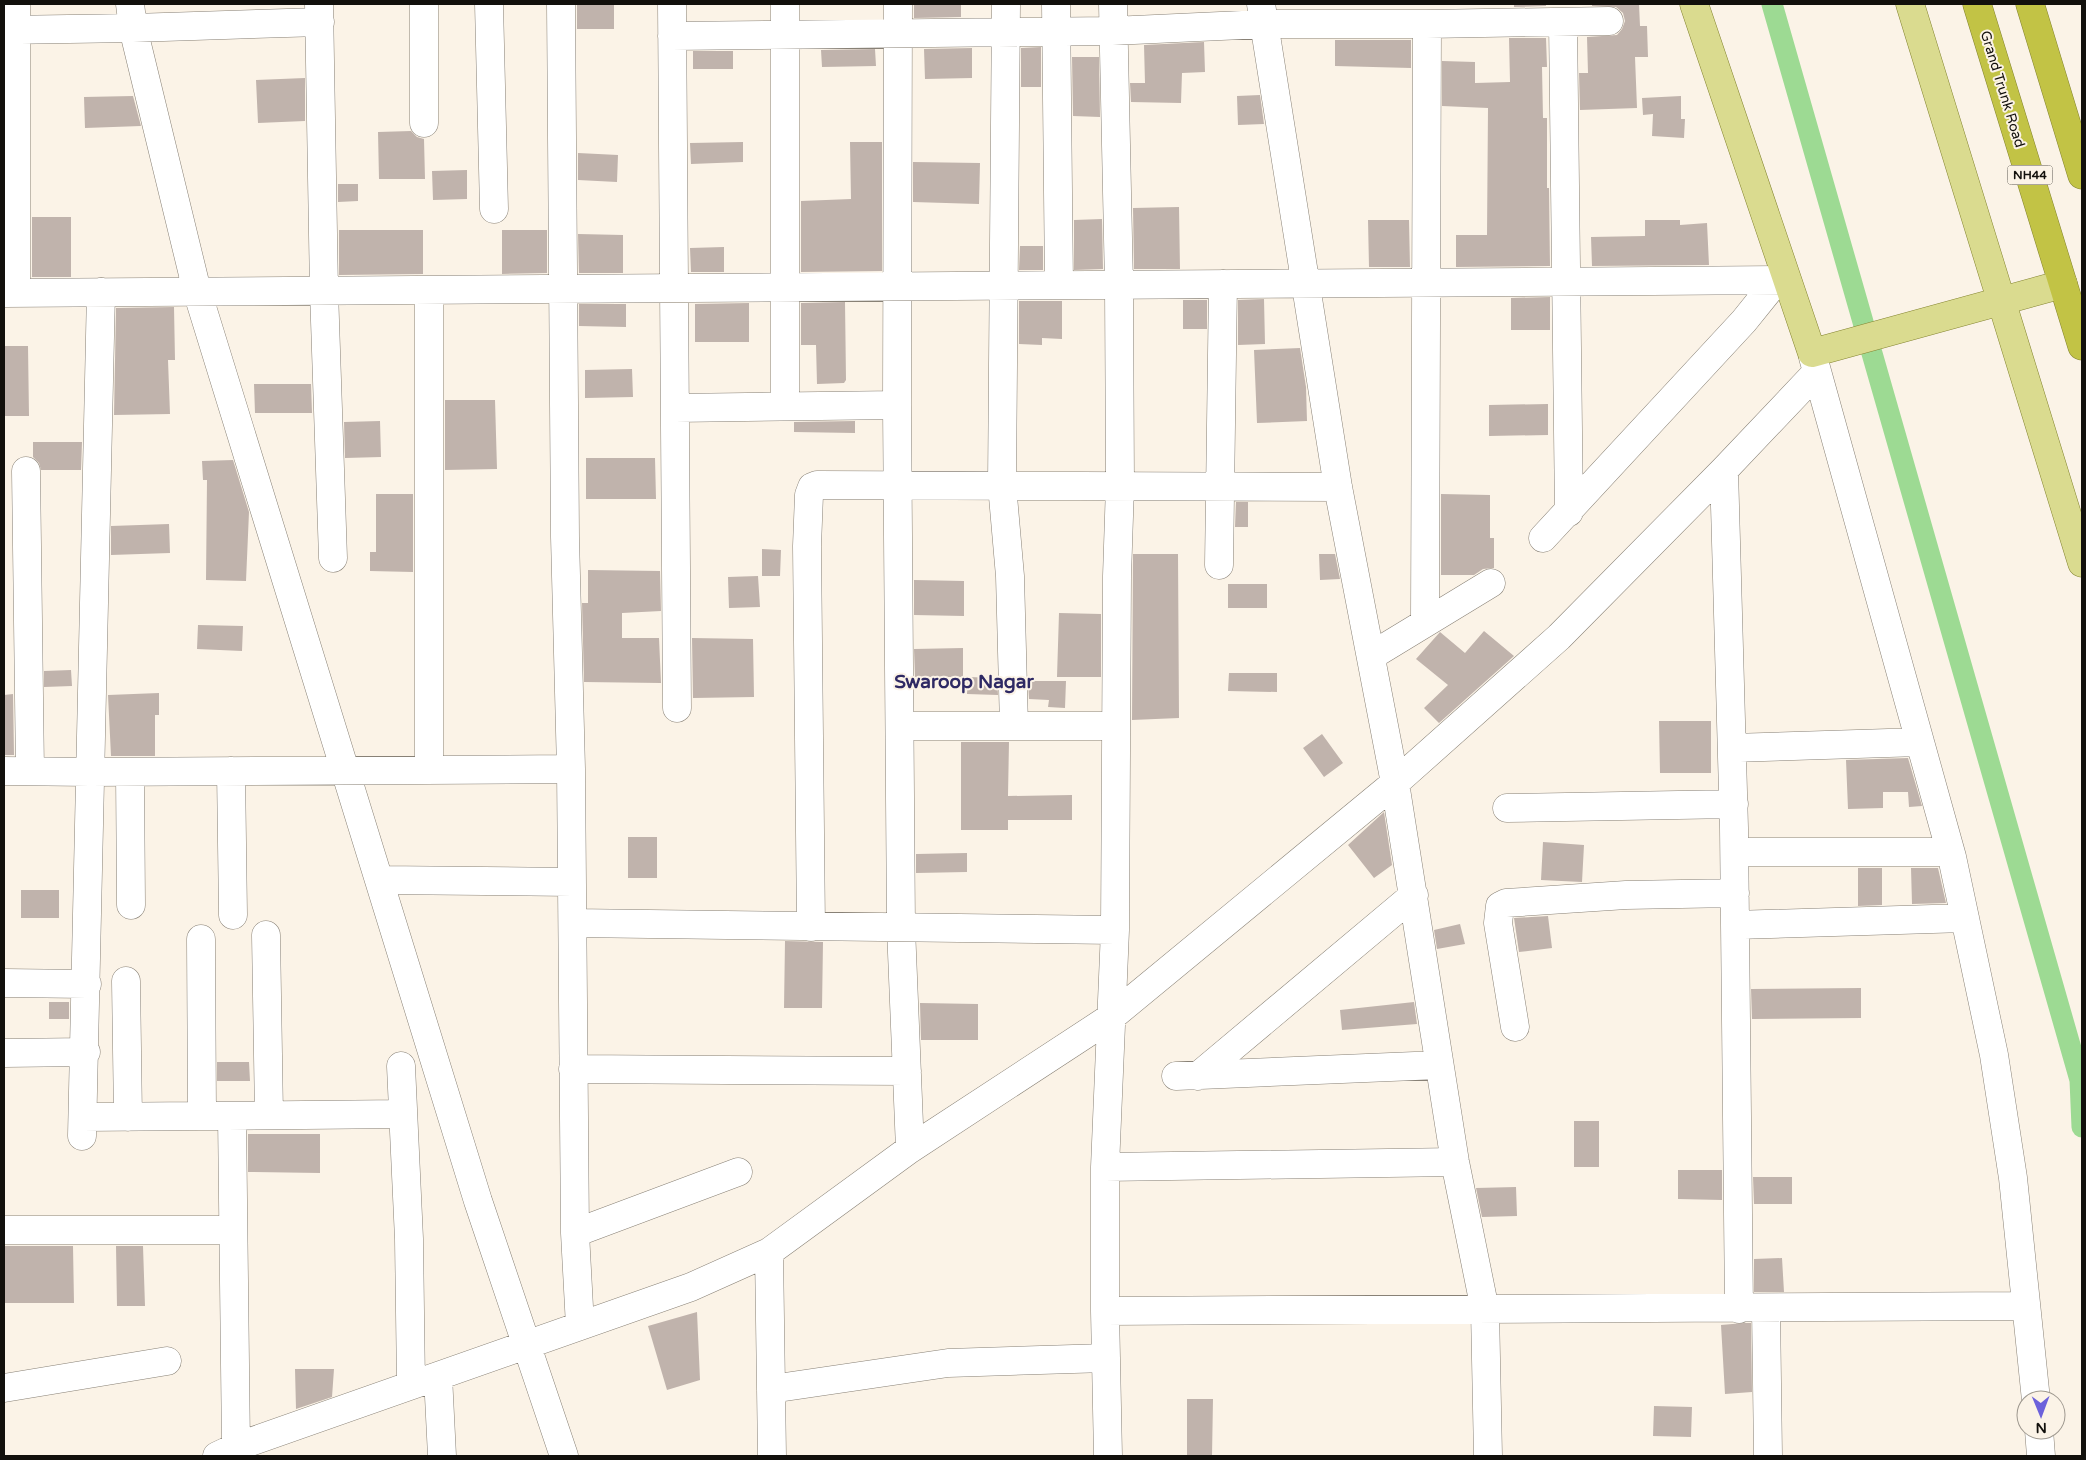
<svg xmlns="http://www.w3.org/2000/svg" width="2086" height="1460" font-family="'Varela Round',sans-serif">
<style>
.lines{fill:none;stroke-linecap:round;stroke-linejoin:round}
.canal{stroke:#9dda93;stroke-width:21}
.building{fill:#c0b3ac}
.minor-casing{stroke:#888176;stroke-width:29}
.major-casing{stroke:#848431;stroke-width:29}
.highway-casing{stroke:#848431;stroke-width:29}
.minor{stroke:#fff;stroke-width:28}
.major{stroke:#dadb8f;stroke-width:28}
.highway{stroke:#c2c345;stroke-width:28}
.labels{text-anchor:middle;stroke-width:4;stroke-linejoin:round;paint-order:stroke}
.shield{fill:#fbf3e7;stroke:#58544e;stroke-width:1}
.shield-label{font-size:12px;font-weight:bold;fill:#12100c}
.street-label{font-size:14px;fill:#12100c;stroke:#fbf3e7}
.district-label{font-size:19px;font-weight:bold;fill:#2e2964;stroke:#fbf3e7}
</style>
<rect width="100%" height="100%" fill="#fbf3e7"/>
<g class="lines">
<path class="canal" d="M1772,4L2080,1080L2082,1127"/>
</g>
<path class="building" d="M577,4H614V29H577Z
M914,4H961V17L914,18Z
M1514,4H1546V6L1514,7Z
M1592,4H1639L1640,26H1647L1648,57H1635L1637,108L1580,110L1579,73H1588L1587,37L1617,35L1622,29L1625,21L1623,13L1616,7L1592,6Z
M1509,38H1546L1547,67H1542L1543,118H1547V188H1549L1550,266L1456,267V235H1487L1488,108L1442,106V61L1475,62V83L1510,82Z
M1335,40H1411V68L1335,66Z
M1204,42L1205,72L1182,73L1181,103L1131,102L1130,83H1145L1144,45Z
M1041,47V87H1021V48Z
M972,48V78L925,79L924,49Z
M875,49L876,66L822,67L821,50Z
M693,51H733V69H693Z
M1072,57H1099L1100,117L1073,116Z
M305,78V121L258,123L256,80Z
M1260,95L1264,124L1238,125L1237,96Z
M133,96L141,126L85,128L84,97Z
M1681,96V119H1685L1684,138L1652,136L1653,114L1643,115L1642,98Z
M411,131L417,137L424,139L425,179H379L378,132Z
M743,142V162L691,164L690,143Z
M850,142H882V271L801,272V201L851,199Z
M578,153L618,155L617,182L578,180Z
M913,162L980,163L979,204L913,202Z
M467,170V199L433,200L432,171Z
M338,184H358V201L338,202Z
M1179,207L1180,269H1134L1133,208Z
M32,217H71V277H32Z
M1102,219L1103,269L1074,270V220Z
M1368,220H1409L1410,267H1369Z
M1645,220H1680V225L1707,223L1709,265L1592,266L1591,237L1645,236Z
M339,230H423V274L339,275Z
M502,230H547V273L502,274Z
M578,234L623,235V273H579Z
M1020,246H1043V270H1019Z
M724,247V272H691L690,248Z
M1550,297V330H1511V298Z
M1264,299L1265,344L1238,345V300Z
M1183,300H1207V329H1183Z
M1019,301H1062V339L1042,338V345L1019,344Z
M845,302L846,380L844,383L817,384L816,345H801V303Z
M749,303V342H695V304Z
M579,304H626V327L579,326Z
M174,307L175,360H168L170,414L114,415L116,308Z
M4,346H28L29,416H4Z
M1300,348L1306,387L1307,421L1257,423L1254,350Z
M632,369L633,397L585,398V370Z
M254,384H311L312,413H255Z
M445,400H495L497,469L445,470Z
M1548,404V435L1489,436V405Z
M380,421L381,457L345,458L344,422Z
M855,421V433L794,432V422Z
M33,442H82L81,470H41L39,463L33,457Z
M586,458H655L656,499H586Z
M233,460L249,512L246,581L206,580L207,480H203L202,461Z
M376,494H413V572L370,571V552H376Z
M1441,494L1490,495V538H1494V568L1483,569L1474,575H1441Z
M1236,502H1248V527H1235Z
M169,524L170,553L111,555V526Z
M762,549L781,550L780,576H762Z
M1133,554H1178L1179,718L1132,720Z
M1319,554H1335L1340,579L1320,580Z
M588,570L660,571L661,611L622,613V638H659L661,683L584,682L582,603H588Z
M758,576L760,607L729,608L728,577Z
M914,580L964,581V616L914,615Z
M1228,584H1267V608H1228Z
M1059,613L1101,614V677H1057Z
M198,625L243,626L242,651L197,649Z
M1484,631L1514,656L1439,723L1424,708L1448,685L1416,659L1440,632L1465,653Z
M692,638L753,639L754,697L693,698Z
M963,648V677H915L914,649Z
M71,670L72,686L44,687V671Z
M1229,673H1277V692L1228,691Z
M968,677L997,678L998,695L967,694Z
M1028,681H1066L1065,708L1048,707L1049,700L1029,699Z
M159,693V715H155V756H111L108,695Z
M13,694L14,755H4V695Z
M1659,721H1711V773H1660Z
M1322,734L1343,763L1324,777L1303,748Z
M961,742H1009L1008,796L1072,795V820H1008V830H961Z
M1908,758L1922,806L1909,807L1908,792H1883V808L1848,809L1846,760Z
M1384,812L1392,865L1374,878L1348,845Z
M628,837H657V878H628Z
M1543,842L1584,845L1582,882L1541,880Z
M967,853V872L916,873V854Z
M1858,868H1882V905L1858,906Z
M1911,868H1938L1946,903L1912,904Z
M21,890H59V918H21Z
M1548,916L1552,948L1519,952L1514,918Z
M1460,924L1465,944L1437,949L1434,930Z
M785,941L823,942L822,1008H784Z
M1861,988V1018L1752,1019L1751,989Z
M49,1002H69V1019H49Z
M1414,1002L1417,1024L1342,1030L1340,1010Z
M920,1003L978,1004V1040H921Z
M217,1062H249L250,1081H217Z
M1574,1121H1599V1167H1574Z
M248,1134H320V1173L248,1172Z
M1678,1170H1722V1200L1678,1199Z
M1753,1177H1792V1204H1754Z
M1516,1187L1517,1216L1482,1217L1476,1188Z
M4,1246H73L74,1303H4Z
M116,1246H143L145,1306H117Z
M1782,1258L1784,1292H1754V1259Z
M697,1312L700,1380L667,1390L648,1326Z
M1744,1323H1751L1752,1392L1725,1394L1721,1325Z
M295,1369H334L332,1397L296,1409Z
M1187,1399H1213L1212,1456H1187Z
M1654,1406L1692,1407L1691,1437L1653,1436Z"/>
<g class="lines">
<g class="minor-casing">
<path id="minor" d="M16,4V293
M130,4L133,28L197,291L478,1201L564,1456
M319,4L324,291L333,558
M424,4V123
M489,4L494,209
M561,4L565,537L571,769L575,1233L580,1326
M672,4L677,708
M898,4L897,405L901,928L910,1149
M1006,4L1002,485L1010,576L1014,726
M1056,4L1059,285
M1113,4L1119,285L1120,486L1117,576L1115,930L1105,1167V1311L2025,1306
M1261,4L1338,487L1395,783L1455,1162L1485,1310L1488,1456
M1563,22L1569,512
M4,30L133,28L320,22
M672,36L1112,31L1264,24H1427L1609,21
M4,293L1786,280
M1813,357L1952,857L1994,1055L2013,1178L2036,1400
M785,406V4
M675,408L897,405
M1724,470L1734,828L1739,1309
M26,471L30,771
M1543,538L1744,321L1777,280
M1219,565L1223,284
M1425,623L1427,24
M1371,656L1491,583
M901,726H1116
M1732,748L1920,742
M429,769V290
M4,771L90,772L571,769
M231,771L233,915
M130,772L131,905
M1507,808L1734,804
M1735,852H1950
M379,880L572,882
M573,923L1115,930
M1735,925L1965,918
M811,927L807,546L809,495L812,487L817,485L1338,487
M266,935L269,1115
M201,939L202,1116
M126,981L128,1117
M4,983L87,984
M1515,1027L1498,923L1500,906L1506,903L1626,895L1735,893
M4,1053L86,1052
M401,1066L409,1239L411,1385
M573,1069L907,1071
M1176,1076L1439,1065
M1198,1076L1414,895
M232,1116L236,1447
M83,1117L403,1114
M82,1136L101,292
M1105,1167L1455,1162
M4,1230H233
M575,1233L738,1172
M769,1252L772,1456
M1766,1309L1768,1456
M1105,1311L1108,1456
M438,1376L442,1456
M4,1388L167,1361
M771,1389L948,1363L1106,1358
M2039,1430L2041,1456
M217,1456L236,1447L691,1287L769,1252L910,1149L1110,1018L1395,783L1559,637L1724,470L1817,372"/>
</g>
<g class="major-casing">
<path id="major" d="M1694,4L1812,353L2063,284
M1910,4L2082,563"/>
</g>
<g class="highway-casing">
<path id="highway" d="M1977,4L2082,346
M2030,4L2082,175"/>
</g>
<use href="#minor" class="minor"/>
<use href="#major" class="major"/>
<use href="#highway" class="highway"/>
</g>
<g class="labels">
<rect class="shield" x="2007.5" y="165.5" width="45" height="19" rx="4"/>
<g class="shield-label">
<text x="2030" y="179">NH44</text>
</g>
<g class="street-label">
<text transform="translate(2003 89) rotate(73)" y="5">Grand Trunk Road</text>
</g>
<g class="district-label">
<text x="964" y="688">Swaroop Nagar</text>
</g>
</g>
<rect width="2086" height="1460" fill="none" stroke="#12100c" stroke-width="10"/>
<g transform="translate(2041 1415) rotate(179)"><circle r="24" fill="#fbf3e7" stroke="#9e988f"/>
<path d="M0-4L9 19L0 12L-9 19Z" fill="#6c61db"/>
<text y="-8" font-size="14" font-weight="bold" text-anchor="middle" fill="#12100c">N</text>
</g>
</svg>
